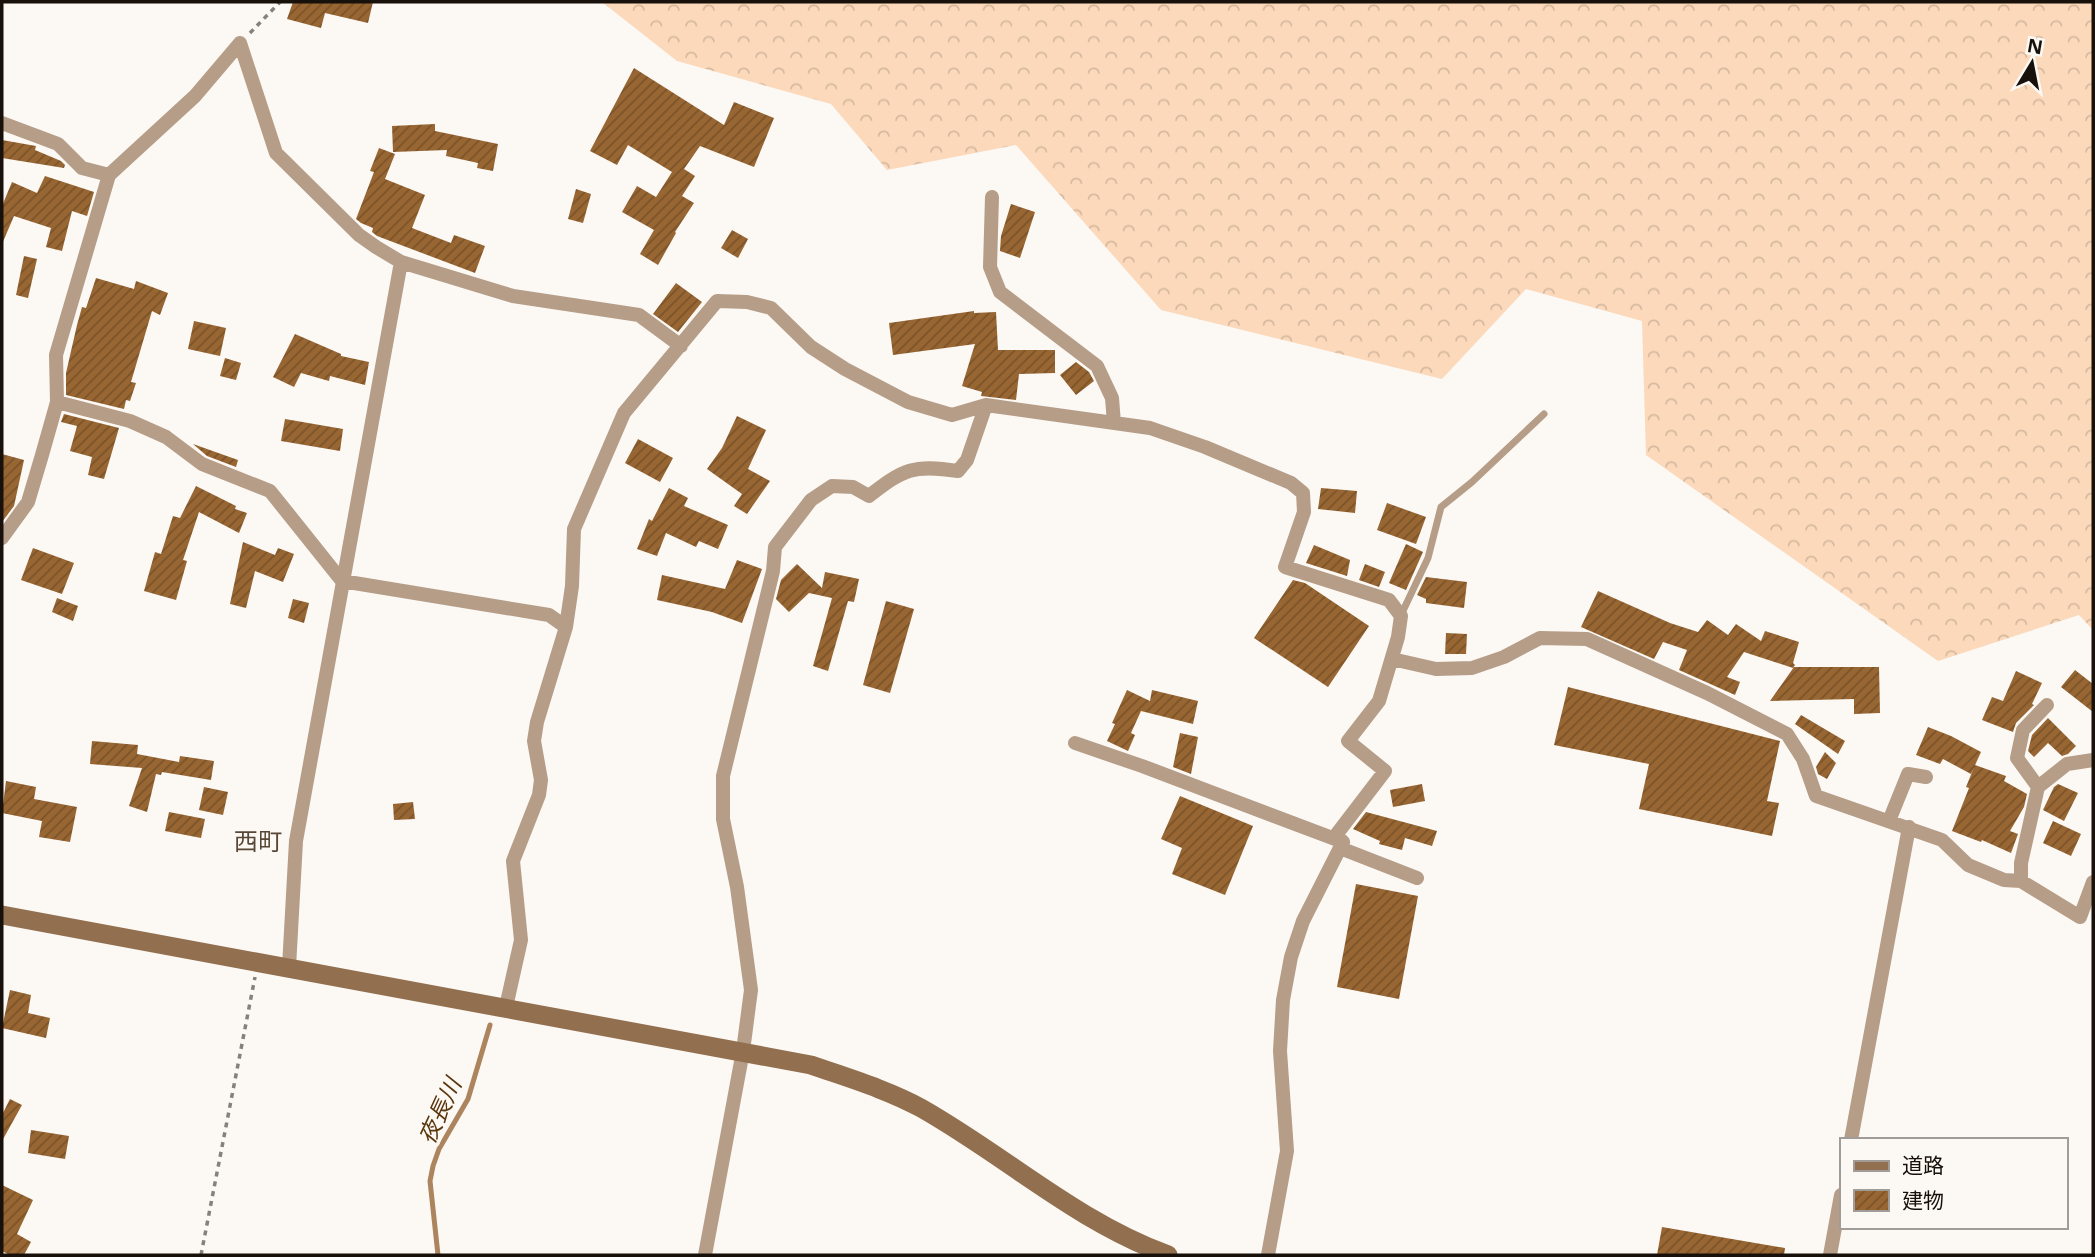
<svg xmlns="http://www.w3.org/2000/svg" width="2095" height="1257" font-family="'Noto Sans','Noto Sans JP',sans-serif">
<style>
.forest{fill:url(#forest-crowns)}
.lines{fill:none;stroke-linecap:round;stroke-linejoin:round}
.stream{stroke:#ac845e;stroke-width:5}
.building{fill:url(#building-hatch)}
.path{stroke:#87817c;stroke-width:3.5;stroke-dasharray:5 5;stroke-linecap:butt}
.lane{stroke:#b59d87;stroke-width:7}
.street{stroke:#b59d87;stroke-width:14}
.secondary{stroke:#92704f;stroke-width:19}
.labels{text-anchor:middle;stroke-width:7;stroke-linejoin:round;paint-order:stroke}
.water-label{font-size:23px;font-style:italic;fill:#5b370e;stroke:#fcf8f4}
.quarter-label{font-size:24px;fill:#584737;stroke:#fcf8f4}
</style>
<defs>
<pattern id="forest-crowns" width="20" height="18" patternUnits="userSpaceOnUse" patternTransform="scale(1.75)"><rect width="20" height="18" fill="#fbd9ba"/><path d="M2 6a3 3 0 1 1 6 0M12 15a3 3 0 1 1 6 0" fill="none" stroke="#d6b99f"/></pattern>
<pattern id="building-hatch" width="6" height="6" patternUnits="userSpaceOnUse" patternTransform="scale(1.75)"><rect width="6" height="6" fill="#986632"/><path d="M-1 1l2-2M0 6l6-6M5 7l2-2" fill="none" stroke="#7b5329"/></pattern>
</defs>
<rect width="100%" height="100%" fill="#fcf8f4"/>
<path class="forest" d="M602,2H2093V630L2079,615L1938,661L1646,455L1642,321L1526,289L1442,379L1161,310L1016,145L887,170L831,104L677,61Z"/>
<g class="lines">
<path class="stream" d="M438,1255L430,1181L433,1166L439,1149L468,1099L490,1025"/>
</g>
<path class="building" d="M293,2H373L368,23L325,13L321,28L287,19Z
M634,68L724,125L734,102L774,118L754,167L700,146L684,169L695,176L682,196L694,203L675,232L676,233L658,265L640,254L654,230L622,212L637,186L656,197L672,172L628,145L617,165L590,151Z
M435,124V131L498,144L493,171L477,168L478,163L446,156L447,150L393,152L392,126Z
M2,140L36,146L35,150L61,161L65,165L64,168L2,158Z
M379,148L395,154L385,179L425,195L412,228L451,243L454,235L485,246L475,273L377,236L372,232L373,228L361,223L356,219L374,172L370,171Z
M45,176L94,192L87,216L72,211L62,251L46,247L51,228L14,216L2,244V206L12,182L37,193Z
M576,189L591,194L583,223L568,219Z
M1011,204L1035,212L1020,258L1000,251L1001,236Z
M732,230L748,239L738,258L721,248Z
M24,256L37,259L28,298L16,295Z
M96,278L134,289L136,281L168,293L160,315L152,311L131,382L136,383L130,401L126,400L124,409L66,395V373L77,325L82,307L86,308Z
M676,283L702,302L678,332L653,314Z
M974,311V313L996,312L998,350H1055V373L1019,374L1016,400L981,396L982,392L962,386L975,344L893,355L889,323Z
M194,321L226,328L220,356L188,349Z
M295,334L341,354V356L369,362L365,385L330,376L329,381L301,373L294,387L273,377Z
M225,358L241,363L236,380L220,376Z
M1076,362L1089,372L1094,381L1076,395L1060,375Z
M64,414L119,428L104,479L88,475L92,457L70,451L77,426L61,422Z
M737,416L766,430L748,469L770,481L747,514L734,506L742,494L707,469L722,448Z
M285,419L343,429L340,451L281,441Z
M638,439L673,458L660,482L625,463Z
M193,444L238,460L236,467L207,456Z
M2,454L24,460L14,506L2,522Z
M196,486L236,506L235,509L247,513L239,533L199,512L183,560L187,561L176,600L144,591L155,552L161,554L173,516L180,518Z
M669,488L688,498L684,506L728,525L718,549L699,541L696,547L666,533L657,556L637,549L649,519L652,521Z
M1321,488L1357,491L1355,513L1318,509Z
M1387,503L1426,517L1416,544L1377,530Z
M243,542L275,555L278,548L294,554L283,582L255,571L246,608L230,604Z
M1406,544L1423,552L1406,590L1389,583Z
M1314,545L1350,560L1347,576L1306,563Z
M33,548L74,563L62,594L21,580Z
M737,560L762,569L742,623L712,612L657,600L662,575L725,589Z
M797,564L822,588L825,572L859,579L854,602L848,601L828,671L813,666L832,598L809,593L789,612L776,599L781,580Z
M1365,564L1385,572L1379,587L1359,580Z
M1426,577L1467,582L1464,608L1426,603V599L1417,595Z
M1293,580L1305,583L1369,626L1328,687L1254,638Z
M1598,591L1670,623L1698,632L1707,620L1728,635L1736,624L1761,641L1765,631L1799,642L1793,663L1795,665L1793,668L1744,652L1727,677L1740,682L1735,695L1679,670L1687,650L1663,642L1654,659L1581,627Z
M57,598L78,606L73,621L52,612Z
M293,599L309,603L304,623L288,618Z
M886,601L914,609L890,693L863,685Z
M1446,633L1467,634L1466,654H1445Z
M1794,667H1879L1880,713L1854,714V699L1770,701Z
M2075,670L2093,684V712L2061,687Z
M2016,671L2042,683L2032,704L2034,705L2016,723L2013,732L1982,720L1992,697L2003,701Z
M1568,687L1780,741L1767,801L1779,803L1772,836L1639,809L1649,764L1554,745Z
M1127,690L1150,701L1152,690L1198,701L1193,724L1141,711L1131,733L1135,735L1128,751L1107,741L1115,724L1112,723Z
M1801,715L1845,741L1838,754L1795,724Z
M2048,718L2076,746L2068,754L2062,756L2048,743L2034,757L2028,751L2032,735Z
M1928,727L1951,736L1981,752L1971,774L1943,759L1940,764L1916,755Z
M1180,733L1198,737L1191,774L1173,767Z
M92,741L138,745L137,754L179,762L180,756L214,761L211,780L162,772L161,775L156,774L147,812L129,806L142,768L90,764Z
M1825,752L1836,763L1827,779L1818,774L1816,767Z
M1975,765L2006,776L2004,781L2027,794L2024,807L2010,831L2018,834L2011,853L1982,840L1981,842L1952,831L1969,788L1966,787Z
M6,781L36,787L34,799L77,807L70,842L39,837L42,821L2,813Z
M1422,784L1425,801L1393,807L1390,790Z
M2058,784L2078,793L2064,821L2043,810L2054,787Z
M204,787L228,792L223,815L199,810Z
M1180,796L1253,826L1225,895L1172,874L1182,848L1161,839Z
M413,802L415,819L394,820L393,804Z
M169,812L205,819L201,838L165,831Z
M1366,812L1437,831L1432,846L1405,838L1402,850L1379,844L1380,841L1353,829Z
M2053,821L2081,834L2071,856L2043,843Z
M1356,884L1418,896L1399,999L1337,987Z
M10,990L31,995L28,1013L50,1018L46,1038L2,1028Z
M10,1099L22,1105L2,1141V1115Z
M31,1130L69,1136L65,1159L28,1153Z
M2,1185L33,1200L17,1234L31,1242L24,1255H10L2,1251Z
M1662,1227L1785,1248L1784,1255H1657Z"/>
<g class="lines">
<path class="path" d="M250,33L280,2
M201,1255L255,977"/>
<path class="lane" d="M1401,615L1428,558L1441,507L1472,482L1544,414"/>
<path class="street" d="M240,43L276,153L359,235L376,247L401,262L513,296L639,315L681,346
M2,123L58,144L82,168L109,175
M992,197L990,267L1000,292L1097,366L1112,398L1114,423
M57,402L130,421L166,437L202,464L270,491L342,581L549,615L566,627
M2,538L28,502L42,455L57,402L56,355L109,175L195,96L240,43
M1392,659L1436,669L1472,668L1504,657L1540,638L1587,639L1707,693L1787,734L1803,759L1816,796L1942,840L1968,865L2004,880L2021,881L2080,917L2093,882
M1075,743L1142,766L1343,842
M2038,787L2067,764L2093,760
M1889,821L1908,774L1926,777
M1340,848L1417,878
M2021,881V863L2038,787L2017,758L2023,730L2047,705
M289,967L296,841L401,262
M506,1007L521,940L513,861L539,795L541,780L534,741L537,722L566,627L572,586L574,529L624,413L717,301L747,302L771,308L811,347L845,369L908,402L952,415L986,405L1150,428L1205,447L1291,483L1303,493L1304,512L1285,567L1389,600L1401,616L1398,637L1379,701L1348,741L1385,771L1336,835L1343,842L1303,921L1291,957L1283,1000L1280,1051L1287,1151L1268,1255
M1851,1140L1909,827
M705,1255L743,1051L751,990L737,887L723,819V776L773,571L775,547L811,500L832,486L853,487L869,496C904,469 913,464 958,471L967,460L986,405
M1830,1255L1841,1195"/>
<path class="secondary" d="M2,915L811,1065C848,1078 886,1089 921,1108C1006,1156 1074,1220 1168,1255"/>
</g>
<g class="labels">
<g class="water-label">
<text transform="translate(440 1111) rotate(-65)" y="8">夜長川</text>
</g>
<g class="quarter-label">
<text x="258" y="850">西町</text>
</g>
</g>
<rect width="2095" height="1257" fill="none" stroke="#18110b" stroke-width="7"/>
<rect x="1840" y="1138" width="228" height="91" fill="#fcf8f4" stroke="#a19c97" stroke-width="2"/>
<rect x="1854" y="1161" width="35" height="10" fill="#92704f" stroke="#a19c97" stroke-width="2"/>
<text x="1902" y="1173" font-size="21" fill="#18110b">道路</text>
<rect x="1854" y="1190" width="35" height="21" fill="url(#building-hatch)" stroke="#a19c97" stroke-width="2"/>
<text x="1902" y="1208" font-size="21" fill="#18110b">建物</text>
<g transform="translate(2032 63) rotate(10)" stroke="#fcf8f4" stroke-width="5" paint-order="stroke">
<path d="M0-5L12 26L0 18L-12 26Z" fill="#18110b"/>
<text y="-10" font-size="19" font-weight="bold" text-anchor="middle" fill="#18110b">N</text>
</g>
</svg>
